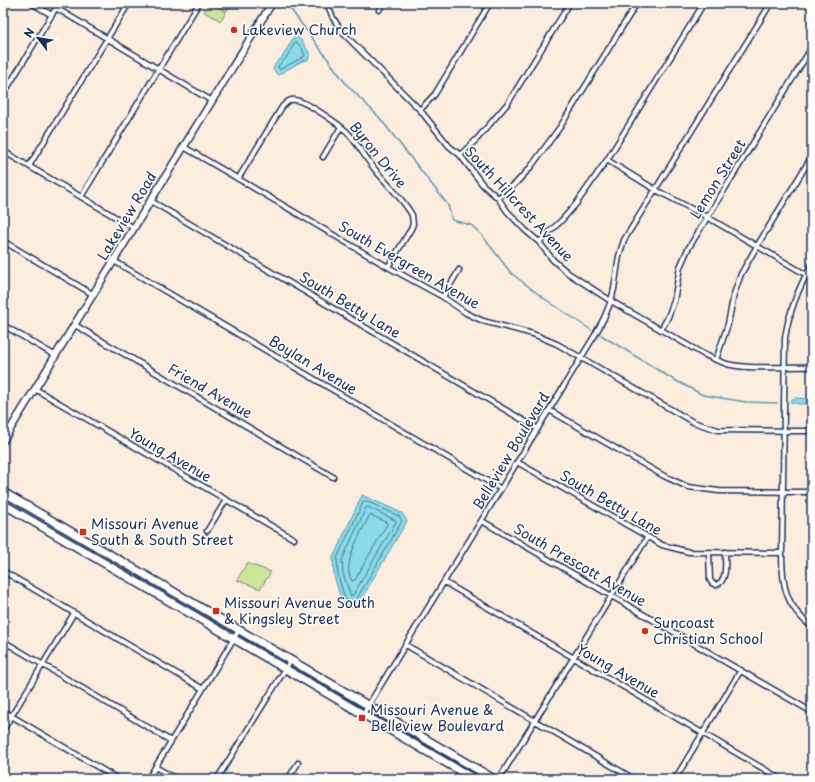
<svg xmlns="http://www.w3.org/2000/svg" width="815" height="782" font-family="'Playpen Sans',sans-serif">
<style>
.green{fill:#cce59b;stroke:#748a7c}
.water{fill:#8adae7;stroke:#5e96b0}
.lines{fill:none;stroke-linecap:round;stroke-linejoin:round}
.shore{stroke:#477395;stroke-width:1}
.stream{stroke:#5e96b0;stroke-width:1.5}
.street-casing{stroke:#1b2f5e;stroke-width:7}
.secondary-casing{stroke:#1b2f5e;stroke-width:9}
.primary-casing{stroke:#1b2f5e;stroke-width:10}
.street{stroke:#fdfcf7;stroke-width:4}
.secondary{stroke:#fdfcf7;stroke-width:6}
.primary{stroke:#fdfcf7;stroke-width:7}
.poi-dot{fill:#c8321e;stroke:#fdfcf7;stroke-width:1.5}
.labels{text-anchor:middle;stroke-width:3;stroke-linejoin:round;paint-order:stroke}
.poi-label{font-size:14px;fill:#1b2f5e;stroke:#fdfcf7;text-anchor:start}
.street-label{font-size:14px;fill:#1b2f5e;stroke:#fdfcf7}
</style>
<rect width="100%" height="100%" fill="#fbedde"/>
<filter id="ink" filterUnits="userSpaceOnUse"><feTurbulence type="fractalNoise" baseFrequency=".025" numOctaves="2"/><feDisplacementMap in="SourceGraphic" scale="8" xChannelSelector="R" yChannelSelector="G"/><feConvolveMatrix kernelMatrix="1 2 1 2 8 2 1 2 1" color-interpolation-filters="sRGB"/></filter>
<g filter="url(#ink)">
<path class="green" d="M209,3L226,12L221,21L204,12Z
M213,3H231L227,11Z
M247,563L271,572L260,589L237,580Z"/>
<path class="water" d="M295,35L302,41L310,54L308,60L302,61L278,75L273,70L275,64L283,56Z
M796,398L812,399V404H800L790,402L792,399Z
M362,495L402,513L407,521L356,608L350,607L342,602L334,576L333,558Z"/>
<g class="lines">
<path class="shore" d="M296,42L302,48L305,56L281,69H279L278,66L286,58L294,44Z
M364,501H366L399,516L402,521L355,602L352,603L345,599L338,575L337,559Z
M368,507L395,520L396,522L353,595L351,596L343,574L342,560L366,508Z
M371,515L386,522L387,524L355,580L352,581C341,564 361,534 369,516Z"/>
<path class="stream" d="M286,3L347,85L378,116L448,205L452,220L471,225L481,234L511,273L542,297L591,330
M601,335L671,378L703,395L746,402L777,403"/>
<g class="street-casing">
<path id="street" d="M31,3L52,15
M327,3L333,18L342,32L420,110L449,146L460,155L483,185L498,198L507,211L525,230L539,242L553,260L568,273L611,301L703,354C711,358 719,361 727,364C750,370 787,366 812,367
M56,8L212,101
M379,10L384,3
M3,95L59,3
M420,110L435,94L490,3
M184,147L388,267L443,297L466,313L483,321L533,334L557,344L693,422L718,430L812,431
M3,151L134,228
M460,155L477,139L508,103L570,3
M323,157L341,127
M607,160L656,190L707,217L812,278
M29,166L129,3
M238,179L282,107C286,103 289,99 295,100C306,101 342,126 349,134C359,146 367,160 377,172C388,185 403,199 412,215L413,224L411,229L388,267
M81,197L199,3
M498,198L516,183L530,168L560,127L637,3
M151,201L538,429
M3,241L94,295
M539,242L562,220L576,204L607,160L704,3
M114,261L501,489
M812,264C799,287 789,311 785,338L782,553C782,585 785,606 812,627
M443,297L459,270
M3,325L56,356
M75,325L333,477
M661,330L668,317L674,301L680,267L688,249L812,47
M716,360L728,324L734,294L741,274L757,246L812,156
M35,389L294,539
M549,410L664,476L688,487L719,491L812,492
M517,462L662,545L689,552L782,553
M482,521L812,712
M207,531L226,500
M709,552L710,580L712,583L716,585C728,581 725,563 725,552
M3,571L203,689
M444,582L781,779
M3,641L171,741
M406,645L634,779
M3,711L118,779
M363,714L595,335L604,318L611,301L614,289L619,256L624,240L771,3
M3,730L74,613
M155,767L177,779
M148,779L239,630
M217,779L291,660
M288,779L298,763
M499,779L647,538
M675,779L741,670"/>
</g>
<g class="secondary-casing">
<path id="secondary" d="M3,441L272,3"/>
</g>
<g class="primary-casing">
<path id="primary" d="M3,492L494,779
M3,504L474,779"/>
</g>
<use href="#street" class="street"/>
<use href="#secondary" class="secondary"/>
<use href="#primary" class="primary"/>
</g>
</g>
<g class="poi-dot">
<circle cx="234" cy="30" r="4"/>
<rect x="79" y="528" width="8" height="8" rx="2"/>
<rect x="212" y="607" width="8" height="8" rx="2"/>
<circle cx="645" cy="631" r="4"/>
<rect x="358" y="714" width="8" height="8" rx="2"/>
</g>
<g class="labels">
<g class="poi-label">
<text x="242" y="35">Lakeview Church</text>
<text x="91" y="529">Missouri Avenue<tspan x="91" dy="16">South &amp; South Street</tspan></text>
<text x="224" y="608">Missouri Avenue South<tspan x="224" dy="16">&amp; Kingsley Street</tspan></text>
<text x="653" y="628">Suncoast<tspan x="653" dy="16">Christian School</tspan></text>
<text x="370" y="715">Missouri Avenue &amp;<tspan x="370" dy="16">Belleview Boulevard</tspan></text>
</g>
<g class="street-label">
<text transform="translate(378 155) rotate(51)" y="5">Byron Drive</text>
<text transform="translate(718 179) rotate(-58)" y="5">Lemon Street</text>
<text transform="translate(519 204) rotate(47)" y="5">South Hillcrest Avenue</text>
<text transform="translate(127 216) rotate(-59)" y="5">Lakeview Road</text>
<text transform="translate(409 265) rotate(30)" y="5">South Evergreen Avenue</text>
<text transform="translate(350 305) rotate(31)" y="5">South Betty Lane</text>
<text transform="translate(313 365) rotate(31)" y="5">Boylan Avenue</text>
<text transform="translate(210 391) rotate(30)" y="5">Friend Avenue</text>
<text transform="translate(511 451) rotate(-59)" y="5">Belleview Boulevard</text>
<text transform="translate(170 455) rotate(30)" y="5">Young Avenue</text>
<text transform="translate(611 503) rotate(30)" y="5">South Betty Lane</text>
<text transform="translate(580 565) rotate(30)" y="5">South Prescott Avenue</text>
<text transform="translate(618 671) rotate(30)" y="5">Young Avenue</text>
</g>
</g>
<rect width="815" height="782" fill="none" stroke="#fdfcf7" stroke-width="16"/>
<rect x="8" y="8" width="799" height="766" fill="none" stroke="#1b2f5e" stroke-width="1.5" filter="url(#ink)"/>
<g transform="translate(38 38) rotate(301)" stroke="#fdfcf7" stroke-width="3" paint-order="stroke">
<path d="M0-3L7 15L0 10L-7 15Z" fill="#1b2f5e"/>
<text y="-6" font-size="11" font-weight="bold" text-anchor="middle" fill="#1b2f5e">N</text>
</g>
</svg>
